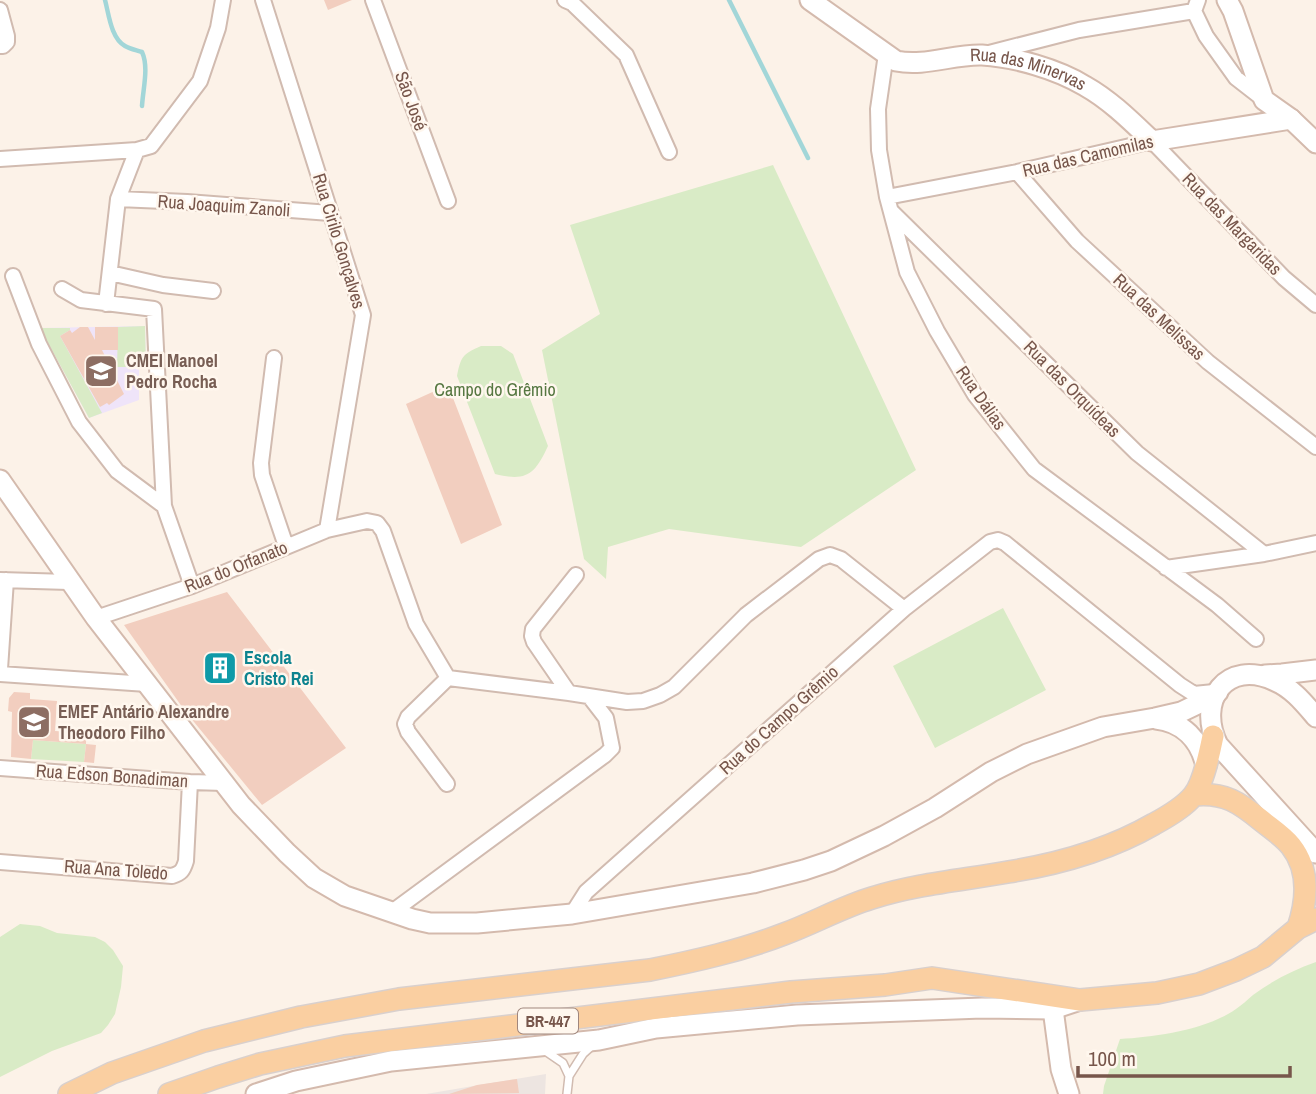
<svg xmlns="http://www.w3.org/2000/svg" width="1316" height="1094" font-family="'Archivo Narrow',sans-serif">
<style>
.industrial{fill:#ede5e1}
.education{fill:#efe4f9}
.green{fill:#d9ebc6}
.lines{fill:none;stroke-linecap:round;stroke-linejoin:round}
.stream{stroke:#a2d6d8;stroke-width:4.5}
.building{fill:#f2cebf}
.lane-casing{stroke:#d1bbb0;stroke-width:10}
.street-casing{stroke:#d1bbb0;stroke-width:18}
.secondary-casing{stroke:#d4baad;stroke-width:23}
.primary-casing{stroke:#d9d0cd;stroke-width:24}
.lane{stroke:#fff;stroke-width:7}
.street{stroke:#fff;stroke-width:14}
.secondary{stroke:#fff;stroke-width:19}
.primary{stroke:#facfa1;stroke-width:21}
.labels{text-anchor:middle;stroke-width:5;stroke-linejoin:round;paint-order:stroke}
.shield{fill:#fff7ee;stroke:#a0867c;stroke-width:2}
.shield-label{font-size:16px;font-weight:bold;fill:#77564b}
.street-label{font-size:18px;fill:#77564b;stroke:#fff7ee}
.education-label{font-size:18px;font-weight:bold;fill:#785e54;stroke:#fff7ee;text-anchor:start}
.park-label{font-size:18px;fill:#567741;stroke:#fff7ee}
.culture-label{font-size:18px;font-weight:bold;fill:#0d838f;stroke:#fff7ee;text-anchor:start}
</style>
<rect width="100%" height="100%" fill="#fcf2e8"/>
<path class="industrial" d="M546,1074L545,1094H426L479,1085Z"/>
<path class="education" d="M145,326L146,367L139,368V400L89,418L40,328Z"/>
<path class="green" d="M773,165L916,470L801,547L669,529L608,547L606,579L584,559L542,350L600,314L570,225Z
M145,326L146,367H117L118,327Z
M40,328H70V330L60,336L102,413L89,418Z
M481,346H501L513,354L548,446C535,474 527,482 495,474L457,376C461,356 463,354 481,346Z
M1003,608L1046,690L935,748L893,666Z
M33,740L86,744L84,762L31,759Z
M20,924L40,926L57,933L95,937L105,942L113,950L123,966L121,987L115,1014L108,1025L101,1033L52,1051L0,1077V937Z
M1316,962V1094H1103L1104,1086L1120,1039C1155,1037 1206,1030 1236,1009C1242,1005 1247,1000 1253,995C1272,981 1293,970 1316,962Z"/>
<g class="lines">
<path class="stream" d="M105,0C109,15 111,38 125,46C130,49 136,50 142,52C149,67 143,89 142,106
M729,0L808,158"/>
</g>
<path class="building" d="M324,0H352L328,10Z
M80,327H88L95,340V327H118V350H102L124,394L109,405L107,403L100,407L60,336L70,330L72,333Z
M448,385L502,525L461,544L406,404Z
M227,592L346,748L262,805L185,711L124,625Z
M14,692L30,693V699L57,701L55,731L86,733V744L33,740L31,759L11,757L12,712L8,711L9,698Z
M86,744L96,745L94,763L84,762Z
M517,1079L519,1093L449,1094L477,1085Z"/>
<g class="lines">
<g class="lane-casing">
<path id="lane" d="M544,1050L563,1063L569,1076
M567,1094L569,1076L583,1054L593,1045"/>
</g>
<g class="street-casing">
<path id="street" d="M263,0L363,315L327,530
M373,0L448,201
M565,0L572,3L626,55L669,152
M1198,0L1194,11L1206,36L1236,78L1263,99
M0,10L7,36V42L3,46H0
M989,53L1079,30L1194,11
M886,54L878,109L879,150L887,197L907,272L937,331L975,395L1034,469L1217,605L1256,639
M0,159L137,150L151,146L200,81L218,28L223,0
M1017,172L1077,241L1208,362L1316,447
M887,197L1017,172L1152,141L1284,278L1316,305
M118,199L187,202L330,213
M892,212L1137,453L1264,554
M110,273L163,285L213,291
M13,276L39,344L79,422L117,471L164,506
M62,289L81,300L154,309L164,506L192,586
M106,304L118,199L137,150
M274,358L261,463L262,475L286,546
M1166,568L1264,554L1316,543
M0,580L69,582
M96,618L192,586L327,530L367,521L377,523L383,531L416,624L448,678L569,693L627,702L643,701L660,695L674,687L746,615L819,559L830,555L841,559L904,609
M0,669L6,580
M0,674L147,684
M569,693L534,642L532,636L533,629L576,575
M0,768L190,782L224,783
M447,784L408,732L405,724L408,717L448,678
M0,862L172,876C181,873 183,871 186,861L190,782
M392,912L605,755L612,748L606,718L589,696
M572,914L586,892L904,609L990,542L998,540L1005,543L1180,685L1194,694L1214,692"/>
</g>
<g class="secondary-casing">
<g id="secondary">
<path id="s1" d="M810,0L896,61C925,67 953,54 982,55C1015,57 1057,69 1085,86C1110,100 1131,121 1152,141L1291,119"/>
<path d="M1227,0L1233,11L1264,100L1291,119L1316,143"/>
<path d="M0,480L96,618L241,805L287,853L314,878L345,896L412,919L430,923H477L572,914L753,883L804,870L831,861L884,836L935,808L991,772L1027,754L1103,727L1155,718L1181,712L1206,700L1218,692"/>
<path d="M1265,675L1282,674L1316,670"/>
<path d="M1316,717C1304,703 1292,688 1275,681C1226,658 1196,701 1218,745L1316,853"/>
<path d="M1156,719C1183,722 1200,740 1206,766"/>
<path d="M1053,1009L1061,1069L1069,1094"/>
<path d="M256,1094L296,1081L391,1061L599,1040L656,1028L797,1015L982,1008L1053,1009L1080,1000"/>
</g>
</g>
<g class="primary-casing">
<path id="primary" d="M1194,795C1225,792 1240,803 1262,821C1272,829 1283,836 1291,846C1310,870 1307,901 1298,928
M69,1094L112,1073L204,1041L301,1017L399,999L650,970C695,961 740,951 784,934C814,923 842,907 872,898C916,884 963,880 1008,872C1059,864 1109,850 1154,824C1167,817 1184,807 1193,796C1203,785 1210,751 1213,736
M169,1094L218,1077L260,1064L345,1046L791,992L885,985L932,978L1080,1000L1157,993L1199,984L1236,970L1263,957L1298,928L1316,919"/>
</g>
<use href="#lane" class="lane"/>
<use href="#street" class="street"/>
<use href="#secondary" class="secondary"/>
<use href="#primary" class="primary"/>
</g>
<defs>
<g id="school-square" transform="scale(1.75)"><rect x="-9" y="-9" width="18" height="18" rx="4" fill="#8d6e63" stroke="#fff7ee"/><path d="M0-5L7-2L0 1L-7-2ZM-4 1L0 2.5L4 1V4Q0 6-4 4Z" fill="#fff"/></g>
<g id="building-square" transform="scale(1.75)"><rect x="-9" y="-9" width="18" height="18" rx="4" fill="#0f9aa8" stroke="#fff7ee"/><path d="M-4-6H4V6H1V3H-1V6H-4ZM-2.5-4.3h1.7v1.8h-1.7ZM.8-4.3h1.7v1.8H.8ZM-2.5-1h1.7V.8h-1.7ZM.8-1h1.7V.8H.8Z" fill="#fff"/></g>
</defs>
<g fill-rule="evenodd">
<use href="#school-square" x="101" y="371"/>
<use href="#building-square" x="220" y="668"/>
<use href="#school-square" x="34" y="722"/>
</g>
<g class="labels">
<rect class="shield" x="518" y="1008.5" width="60" height="25" rx="5"/>
<g class="shield-label">
<text x="548" y="1027">BR-447</text>
</g>
<g class="street-label">
<text dy="6" stroke="none"><textPath href="#s1" startOffset="240">Rua das Minervas</textPath></text>
<text transform="translate(411 101) rotate(70)" y="6">São José</text>
<text transform="translate(1088 156) rotate(-13)" y="6">Rua das Camomilas</text>
<text transform="translate(224 206) rotate(4)" y="6">Rua Joaquim Zanoli</text>
<text transform="translate(1232 224) rotate(46)" y="6">Rua das Margaridas</text>
<text transform="translate(339 241) rotate(73)" y="6">Rua Cirilo Gonçalves</text>
<text transform="translate(1159 317) rotate(43)" y="6">Rua das Melissas</text>
<text transform="translate(1072 389) rotate(45)" y="6">Rua das Orquídeas</text>
<text transform="translate(981 398) rotate(55)" y="6">Rua Dálias</text>
<text transform="translate(236 567) rotate(-22)" y="6">Rua do Orfanato</text>
<text transform="translate(779 720) rotate(-42)" y="6">Rua do Campo Grêmio</text>
<text transform="translate(112 776) rotate(4)" y="6">Rua Edson Bonadiman</text>
<text transform="translate(116 870) rotate(4)" y="6">Rua Ana Toledo</text>
</g>
<g class="education-label">
<text x="126" y="367">CMEI Manoel<tspan x="126" dy="21">Pedro Rocha</tspan></text>
<text x="58" y="718">EMEF Antário Alexandre<tspan x="58" dy="21">Theodoro Filho</tspan></text>
</g>
<g class="park-label">
<text x="495" y="396">Campo do Grêmio</text>
</g>
<g class="culture-label">
<text x="244" y="664">Escola<tspan x="244" dy="21">Cristo Rei</tspan></text>
</g>
</g>
<path d="M1078 1066v10h212v-10" fill="none" stroke="#77564b" stroke-width="3.5"/>
<text x="1088" y="1066" font-size="21" fill="#77564b" stroke="#fff7ee" stroke-width="5" paint-order="stroke">100 m</text>
</svg>
